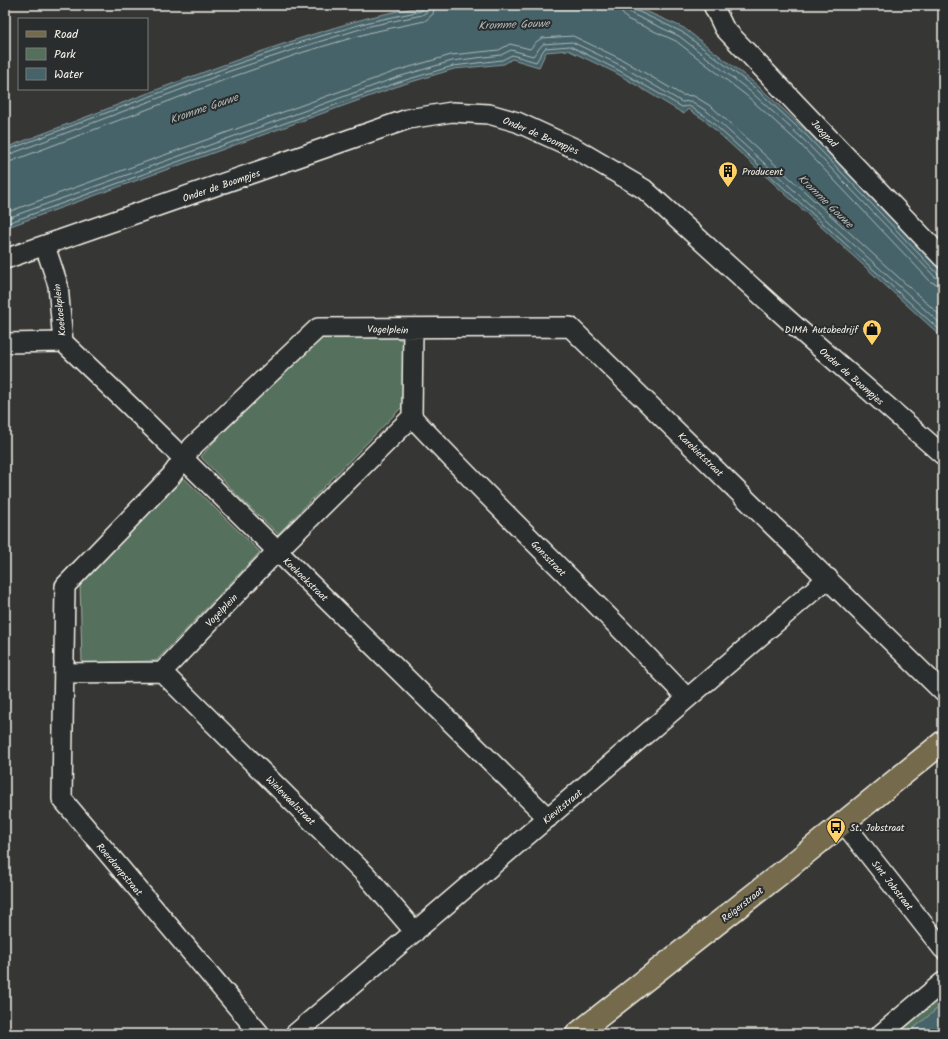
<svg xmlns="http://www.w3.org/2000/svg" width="948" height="1039" font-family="Kalam,sans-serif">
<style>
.green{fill:#556f5d;stroke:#a4b0a2}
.water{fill:#46636a;stroke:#8c9c9c}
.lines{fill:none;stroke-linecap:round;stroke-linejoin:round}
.shore{stroke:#aeb8b6;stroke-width:1}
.minor-casing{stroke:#f4f1e8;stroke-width:22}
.major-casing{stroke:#f4f1e8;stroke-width:25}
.minor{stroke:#2a2d2e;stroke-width:19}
.major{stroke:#746b4b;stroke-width:22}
.labels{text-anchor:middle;stroke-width:4;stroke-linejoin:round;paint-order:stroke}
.street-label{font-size:10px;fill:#f4f1e8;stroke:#2a2d2e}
.poi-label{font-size:10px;fill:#f4f1e8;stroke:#2a2d2e;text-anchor:start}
.water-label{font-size:11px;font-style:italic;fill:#aeb8b6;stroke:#2a2d2e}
</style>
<rect width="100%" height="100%" fill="#363635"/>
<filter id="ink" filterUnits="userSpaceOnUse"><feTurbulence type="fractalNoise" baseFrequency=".025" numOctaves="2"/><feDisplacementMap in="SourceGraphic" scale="8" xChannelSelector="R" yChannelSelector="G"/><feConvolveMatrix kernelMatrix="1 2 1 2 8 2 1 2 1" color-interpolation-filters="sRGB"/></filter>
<g filter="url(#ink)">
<path class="green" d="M371,335L392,336L404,341L402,407L278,534L240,498L201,457L210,446L319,338Z
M181,475L260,552L156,661L82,663L80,582Z
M943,990V1004L907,1034H889L912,1016L915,1018L928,1008L926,1004Z"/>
<path class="water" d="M429,5H632L684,28L757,85L810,134L943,273V338L703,119L688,109L684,114L616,73L568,50L546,52L539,67L512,59L504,64L454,69L401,85L5,228V148C125,103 243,53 367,18C387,13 408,9 429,5Z
M943,1004V1034H907Z"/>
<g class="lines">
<path class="shore" d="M621,5L622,13L627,19L676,41L747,96L800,144L931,282L943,286
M627,5L628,10L632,14L679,36L751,92L804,140L935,277L943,280
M632,5L635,10L682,32L755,88L807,136L938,274L943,275
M5,151L228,67L301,42L369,22L421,11L424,5
M5,156L230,71L302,47L370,26L422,15L428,11L429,5
M5,162L12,161L232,77L304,52L372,32L425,21L433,14L435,5
M5,213L396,71L451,55L499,50L510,44L530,49L536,42L542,38L573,36L623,60L682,95L694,96L712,107L943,318
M5,219L398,77L452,61L501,55L511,50L533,56L543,44L572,42L620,65L682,102L691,101L708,112L943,326
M5,224L399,82L453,66L502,60L512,55L536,62L545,48L570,46L618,70L682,107L689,106L705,116L943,333"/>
<g class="minor-casing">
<path id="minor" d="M713,5L724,28L943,258
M5,259L408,119L452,112L489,114L517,122L576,149L644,189L794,325L943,455
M63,342L129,405L548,818
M5,343L63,342L58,285L45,246
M412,417C502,513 597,602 687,698
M162,672L366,875L415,932
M64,673L162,672L277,551L412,417L413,329
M843,822L943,949
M260,1034L62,799L65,586L171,476L192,447L318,328L570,327L943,692
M295,1034L828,578
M881,1034L943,982"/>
</g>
<g class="major-casing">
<path id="major" d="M577,1034L785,870L943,742"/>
</g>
<use href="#minor" class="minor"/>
<use href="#major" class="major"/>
</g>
</g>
<defs>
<g id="building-pin" transform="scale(1)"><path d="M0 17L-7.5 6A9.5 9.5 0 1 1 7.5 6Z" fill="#ffd166" stroke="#2a2d2e"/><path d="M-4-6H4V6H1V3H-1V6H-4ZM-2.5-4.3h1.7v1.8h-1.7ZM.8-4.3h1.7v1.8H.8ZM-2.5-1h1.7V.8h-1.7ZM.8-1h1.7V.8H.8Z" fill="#111"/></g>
<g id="shop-pin" transform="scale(1)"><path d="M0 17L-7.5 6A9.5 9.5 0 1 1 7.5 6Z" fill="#ffd166" stroke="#2a2d2e"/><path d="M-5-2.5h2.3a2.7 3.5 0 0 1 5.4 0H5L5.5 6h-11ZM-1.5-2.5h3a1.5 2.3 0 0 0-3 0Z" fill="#111"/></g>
<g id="bus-pin" transform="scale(1)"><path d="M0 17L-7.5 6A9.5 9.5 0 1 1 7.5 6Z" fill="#ffd166" stroke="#2a2d2e"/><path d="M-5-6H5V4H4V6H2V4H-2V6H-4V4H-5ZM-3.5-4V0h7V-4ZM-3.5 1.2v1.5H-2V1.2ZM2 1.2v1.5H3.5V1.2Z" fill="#111"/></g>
</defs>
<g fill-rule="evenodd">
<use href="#building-pin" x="728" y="171"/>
<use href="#shop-pin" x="872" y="329"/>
<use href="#bus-pin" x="836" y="827"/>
</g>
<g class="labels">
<g class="street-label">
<text transform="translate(825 133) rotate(47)" y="4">Jaagpad</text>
<text transform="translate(541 135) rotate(23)" y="4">Onder de Boompjes</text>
<text transform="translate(221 185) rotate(-19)" y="4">Onder de Boompjes</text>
<text transform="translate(59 310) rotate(-96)" y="4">Koekoekplein</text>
<text transform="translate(388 329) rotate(2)" y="4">Vogelplein</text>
<text transform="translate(852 376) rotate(41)" y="4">Onder de Boompjes</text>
<text transform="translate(701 454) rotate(44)" y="4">Karekietstraat</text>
<text transform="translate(549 558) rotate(46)" y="4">Gansstraat</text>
<text transform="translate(306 579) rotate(44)" y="4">Koekoekstraat</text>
<text transform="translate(221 610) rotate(-46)" y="4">Vogelplein</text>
<text transform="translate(291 800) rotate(45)" y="4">Wielewaalstraat</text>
<text transform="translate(562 806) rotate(-40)" y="4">Kievitstraat</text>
<text transform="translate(120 869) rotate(50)" y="4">Roerdompstraat</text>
<text transform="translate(893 885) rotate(52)" y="4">Sint Jobstraat</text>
<text transform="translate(742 904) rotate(-38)" y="4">Reigerstraat</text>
</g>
<g class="poi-label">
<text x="742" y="175">Producent</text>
<text x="858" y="333" text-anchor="end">DIMA Autobedrijf</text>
<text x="850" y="831">St. Jobstraat</text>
</g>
<g class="water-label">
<text transform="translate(514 24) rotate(-2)" y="4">Kromme Gouwe</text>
<text transform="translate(204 108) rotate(-19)" y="4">Kromme Gouwe</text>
<text transform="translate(826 201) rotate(44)" y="4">Kromme Gouwe</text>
</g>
</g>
<rect width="948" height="1039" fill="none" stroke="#2a2d2e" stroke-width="20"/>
<rect x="10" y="10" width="928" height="1019" fill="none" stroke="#f4f1e8" stroke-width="1.5" filter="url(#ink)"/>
<rect x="18" y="18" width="130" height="72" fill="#2a2d2e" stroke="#7b7b78"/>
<rect x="26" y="31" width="20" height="6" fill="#746b4b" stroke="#7b7b78"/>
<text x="54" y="38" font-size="12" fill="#f4f1e8">Road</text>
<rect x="26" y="48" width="20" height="12" fill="#556f5d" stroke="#7b7b78"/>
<text x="54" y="58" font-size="12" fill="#f4f1e8">Park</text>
<rect x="26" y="68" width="20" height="12" fill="#46636a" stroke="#7b7b78"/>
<text x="54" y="78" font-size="12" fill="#f4f1e8">Water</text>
</svg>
